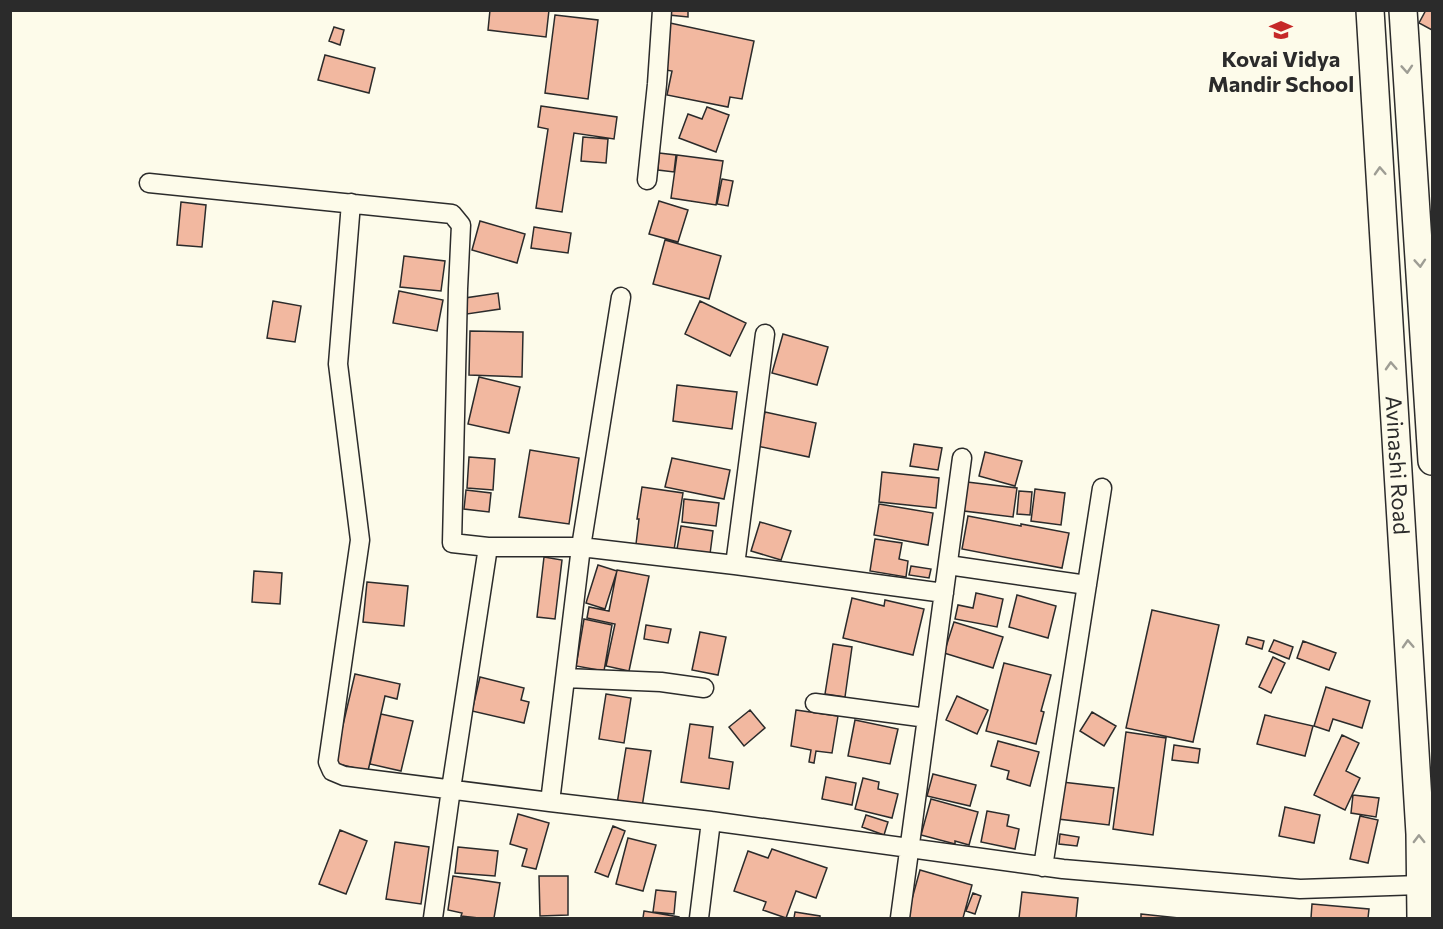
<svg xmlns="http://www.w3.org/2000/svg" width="1443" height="929" font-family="Commissioner,sans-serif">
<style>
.building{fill:#f2b8a0;stroke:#2b2b2b;stroke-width:1.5}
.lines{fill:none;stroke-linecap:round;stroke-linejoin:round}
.minor-casing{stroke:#2b2b2b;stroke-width:21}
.primary-casing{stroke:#2b2b2b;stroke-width:30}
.minor{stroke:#fdfbea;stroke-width:18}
.primary{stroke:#fdfbea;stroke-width:27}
.oneway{stroke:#9e9d94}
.labels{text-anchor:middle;stroke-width:4.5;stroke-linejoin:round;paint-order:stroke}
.poi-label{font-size:22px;font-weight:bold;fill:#2b2b2b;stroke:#fdfbea}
.street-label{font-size:22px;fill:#2b2b2b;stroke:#fdfbea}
</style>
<rect width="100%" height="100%" fill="#fdfbea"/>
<path class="building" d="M490,10H549L546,37L488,30Z
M669,10H688V17L669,15Z
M1426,10H1432V30L1419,23Z
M555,15L598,20L588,99L545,93Z
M670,23L754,41L742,99L730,97L728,107L667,95L672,71L660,69Z
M334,27L344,30L340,45L329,41Z
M325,55L375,68L369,93L318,80Z
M541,106L617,117L614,139L574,133L562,212L536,208L548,129L538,127Z
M707,107L729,115L716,152L679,138L688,114L702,119Z
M583,137L608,139L606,163L581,161Z
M659,153L676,155L674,172L658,170Z
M677,155L723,161L716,205L671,198Z
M722,179L733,181L728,206L717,204Z
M659,201L688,210L678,242L649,234Z
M181,202L206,205L202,247L177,245Z
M480,221L525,234L517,263L472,250Z
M534,227L571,233L568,253L531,248Z
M665,240L721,256L709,299L653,284Z
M404,256L445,261L441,291L400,287Z
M399,291L443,300L437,331L393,323Z
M498,293L500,309L467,314L465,298Z
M273,301L301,306L295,342L267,338Z
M700,301L746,323L730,356L685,334Z
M470,331L523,332L522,377L469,375Z
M783,334L828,347L817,385L772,373Z
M479,377L520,387L509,433L468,424Z
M677,385L737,392L732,429L673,421Z
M765,412L816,423L809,457L757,446Z
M914,444L942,448L938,470L910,466Z
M530,450L579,458L569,524L519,517Z
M985,452L1022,461L1015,486L979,476Z
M469,457L495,459L493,490L467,488Z
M672,458L730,470L724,499L665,487Z
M882,472L939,478L936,508L879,502Z
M967,482L1017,488L1013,517L964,511Z
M642,487L683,493L674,550L636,544L639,519H637Z
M1035,489L1065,493L1061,525L1031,521Z
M466,490L491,493L489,512L464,509Z
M1019,491L1032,492L1030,515L1017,514Z
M684,499L719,503L716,526L682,522Z
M879,504L933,513L928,545L874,535Z
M968,516L1021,526V524L1069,533L1062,568L962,549Z
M760,522L791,531L781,560L751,551Z
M681,526L713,531L710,554L677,549Z
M875,539L902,543L899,559L908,561L906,577L870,571Z
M544,557L562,560L555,619L537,617Z
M598,565L617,571L605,609L586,603Z
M911,566L931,569L929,578L909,575Z
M617,570L649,576L629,671L606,666L615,624L587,618L589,607L609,611Z
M254,571L282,573L280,604L252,602Z
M367,582L408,586L404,626L363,622Z
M976,593L1003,599L997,627L955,619L958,605L973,608Z
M1017,595L1056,606L1048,638L1009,627Z
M852,598L884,606L885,600L924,609L913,655L843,638Z
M1152,610L1219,625L1193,742L1126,728Z
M584,619L612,625L604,671L576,666Z
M954,622L1003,637L993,668L944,653Z
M646,625L671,629L668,643L644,639Z
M700,632L726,637L718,675L692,670Z
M1248,637L1264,641L1262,649L1246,644Z
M1274,640L1293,647L1289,659L1269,651Z
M1303,641L1336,653L1329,670L1297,658Z
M833,644L852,647L845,697L825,694Z
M1273,657L1285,663L1271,693L1259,687Z
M1004,663L1051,675L1041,711L1044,712L1036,744L986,731Z
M355,674L400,684L397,699L385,696L368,771L334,763Z
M480,677L524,688L521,700L529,702L524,723L472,711Z
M1326,687L1370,701L1362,728L1333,719L1329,731L1314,726Z
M606,694L631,698L624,743L599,739Z
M957,696L988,710L977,734L946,720Z
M750,710L765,728L744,746L729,727Z
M796,710L838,716L832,753L816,751L814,763L809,762L811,750L791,746Z
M1092,712L1116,726L1104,746L1080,731Z
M381,714L413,721L401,771L370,764Z
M1265,715L1313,726L1305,756L1257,744Z
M855,720L898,729L890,764L848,756Z
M690,724L713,727L709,758L733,762L729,789L681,782Z
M1126,732L1166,738L1153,835L1113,829Z
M1342,735L1359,743L1346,771L1360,778L1345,810L1314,795Z
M998,741L1039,752L1030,786L1007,779L1009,771L991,766Z
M1174,745L1200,749L1198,763L1172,760Z
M626,748L651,751L642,807L617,804Z
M933,774L976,785L970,806L927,796Z
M826,777L856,783L852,805L822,799Z
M863,778L879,782L878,789L898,794L892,818L855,809Z
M1062,782L1114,788L1109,825L1058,819Z
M1353,795L1379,798L1376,817L1351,813Z
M931,799L978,812L969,845L955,841V844L921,835Z
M1285,807L1320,815L1314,843L1279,836Z
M987,811L1009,815L1007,826L1019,829L1015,849L981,842Z
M518,814L549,823L536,869L522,866L527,849L510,844Z
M866,815L888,822L884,835L862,827Z
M1360,816L1378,820L1368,863L1350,859Z
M613,826L625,831L608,877L595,872Z
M340,830L367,841L346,894L319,884Z
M1060,834L1079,837L1077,846L1059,844Z
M628,838L656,845L643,891L616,884Z
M395,842L429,847L421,904L386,899Z
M458,847L498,851L495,876L455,873Z
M772,849L827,868L816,898L796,891L786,918L763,910L766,902L734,891L748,851L768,858Z
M920,870L972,885L963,918H913L907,917Z
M453,876L500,883L494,918H479L461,916L462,913L448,910Z
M539,876H568V915L540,916Z
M656,890L676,892L674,914L653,912Z
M1022,892L1078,898L1076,918H1019Z
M973,893L981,896L975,914L966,911Z
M1312,904L1369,909L1368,918H1311Z
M644,911L679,917V918H643Z
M795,912L820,916V918H794Z
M1141,914L1179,918H1141Z"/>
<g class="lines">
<g class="minor-casing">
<path id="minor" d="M647,180L657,84L662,10
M149,183L452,214L461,225L458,289L452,543L488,547L451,789L433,918
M351,203L338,364L360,540L328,762L332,771L344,776L550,802L711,821L1063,869L1300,889L1420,885
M488,547H581L735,565L944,593
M735,565L765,334
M948,565L1087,585
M565,678L661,682L704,688
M815,703L927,718
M550,802L581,547L621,297
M1043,867L1102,488
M699,918L711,821
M900,918L962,458"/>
</g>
<g class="primary-casing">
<g id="primary">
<path id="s1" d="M1370,10L1420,834L1421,918"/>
<path d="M1403,10L1432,461"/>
</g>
</g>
<use href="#minor" class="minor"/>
<use href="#primary" class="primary"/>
</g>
<defs><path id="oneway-chevron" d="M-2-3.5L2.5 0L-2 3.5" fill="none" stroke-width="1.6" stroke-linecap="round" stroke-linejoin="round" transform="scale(1.5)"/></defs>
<g class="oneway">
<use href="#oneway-chevron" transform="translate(1407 69) rotate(86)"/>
<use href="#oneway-chevron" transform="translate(1380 171) rotate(-93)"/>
<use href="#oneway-chevron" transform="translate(1420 263) rotate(86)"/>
<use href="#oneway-chevron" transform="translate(1391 366) rotate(-93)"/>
<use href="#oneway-chevron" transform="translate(1408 644) rotate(-93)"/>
<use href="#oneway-chevron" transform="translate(1419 839) rotate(-91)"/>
</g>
<defs>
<g id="school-bare" transform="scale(1.8)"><path d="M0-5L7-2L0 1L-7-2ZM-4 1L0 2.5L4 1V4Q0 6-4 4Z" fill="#c62828" stroke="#fdfbea" stroke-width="2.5" paint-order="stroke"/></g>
</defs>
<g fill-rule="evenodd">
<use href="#school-bare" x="1281" y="30"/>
</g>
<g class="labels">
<g class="poi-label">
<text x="1281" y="67">Kovai Vidya<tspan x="1281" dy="25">Mandir School</tspan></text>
</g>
<g class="street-label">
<text dy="8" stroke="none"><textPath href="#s1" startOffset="456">Avinashi Road</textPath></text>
</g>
</g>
<rect width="1443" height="929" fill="none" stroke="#2b2b2b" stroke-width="24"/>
</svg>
